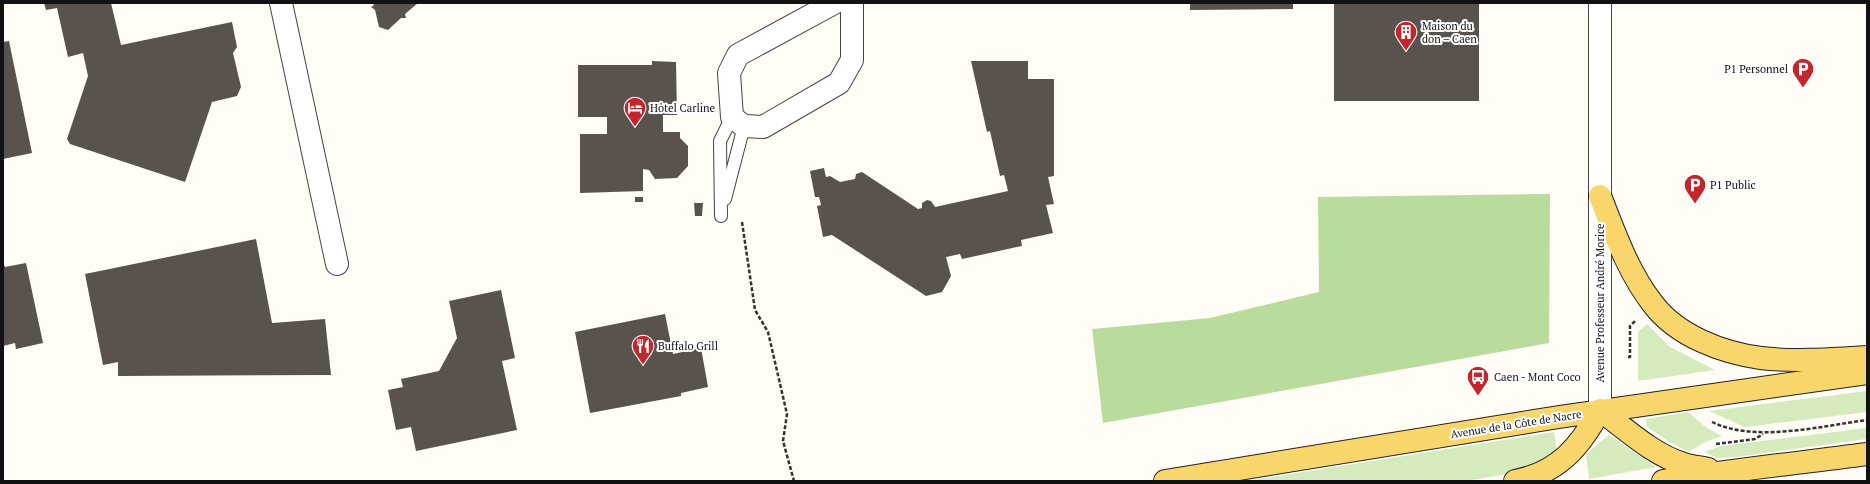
<svg xmlns="http://www.w3.org/2000/svg" width="1870" height="484" font-family="'PT Serif',serif">
<style>
.green{fill:#d5ebbd}
.forest{fill:#b9dc9c}
.building{fill:#5a524d}
.lines{fill:none;stroke-linecap:round;stroke-linejoin:round}
.service-casing{stroke:#444;stroke-width:14}
.minor-casing{stroke:#444;stroke-width:24}
.tertiary-casing{stroke:#444;stroke-width:24}
.primary-casing{stroke:#222;stroke-width:24}
.path{stroke:#333;stroke-width:2.5;stroke-dasharray:4 2;stroke-linecap:butt}
.service{stroke:#fff;stroke-width:12}
.minor{stroke:#fff;stroke-width:22}
.tertiary{stroke:#fff;stroke-width:22}
.primary{stroke:#f9d66b;stroke-width:22}
.labels{text-anchor:middle;stroke-width:4;stroke-linejoin:round;paint-order:stroke}
.poi-label{font-size:11px;fill:#111;stroke:#fff;text-anchor:start}
.street-label{font-size:11px;fill:#111;stroke:#fff}
</style>
<rect width="100%" height="100%" fill="#fffdf5"/>
<path class="green" d="M1647,324L1670,347L1715,370L1638,381V332Z
M1867,391V412L1745,427L1709,411Z
M1688,412L1707,428L1722,436L1703,443L1689,452L1671,443L1647,427L1646,419Z
M1867,428V439L1736,457L1717,458L1704,452L1721,446Z
M1554,432L1558,457L1526,471L1466,481H1247Z
M1609,435L1656,467L1589,479L1586,454Z"/>
<path class="forest" d="M1550,194L1549,343L1103,423L1092,329L1210,318L1319,292L1318,197Z"/>
<path class="building" d="M44,3H111L121,45L232,22L237,47L233,53L241,87L237,96L212,102L185,182L70,144L67,139L88,76L83,53L68,57L57,8L46,10Z
M373,3H418L405,14L406,18H401L388,30L379,27L375,10L371,7L374,5Z
M1190,3H1293V9L1190,10Z
M1334,3H1479V101H1334Z
M9,41L32,153L3,159V42Z
M652,61L676,62L677,115H663V132H680V138L688,146V166L677,178L655,179L649,170L643,169V191L580,193V134H607V117H578V65H652Z
M971,61H1028V79H1054V176L1048,177L1054,204L1046,205L1053,233L1021,240L1022,246L962,259L960,254L946,257L951,276L942,292L926,296L832,235L823,237L817,206L821,205L819,197H815L810,171L824,168L826,177L830,176L840,182L855,179L856,174L862,172L918,209L922,208V203L927,200L931,201L935,207L1008,191L1004,175L1000,176L990,131L987,132Z
M635,197H643V202H635Z
M694,203H703L702,216H695Z
M256,239L272,323L325,319L331,375L118,376V362L103,365L85,274Z
M3,263L5,267L26,263L43,343L16,349L15,343L3,346Z
M501,290L515,358L502,361L517,430L416,451L411,427L396,430L388,390L403,387L401,379L439,371L457,338L449,301Z
M665,314L673,354L701,348L708,387L681,393V396L590,413L575,332Z"/>
<g class="lines">
<g class="service-casing">
<path id="service" d="M725,199L744,126
M721,216L720,141L732,117"/>
</g>
<g class="minor-casing">
<path id="minor" d="M281,3L337,264
M834,3L738,55L729,73L732,117L744,126L763,127L839,83L852,60V3"/>
</g>
<g class="tertiary-casing">
<path id="tertiary" d="M1600,3V410"/>
</g>
<g class="primary-casing">
<path id="primary" d="M1600,196C1615,234 1628,272 1653,304C1677,336 1723,353 1761,358C1793,362 1834,359 1867,357
M1600,410C1626,429 1653,455 1684,464C1692,467 1700,467 1708,469
M1165,481L1559,417L1867,373
M1515,481C1558,473 1580,447 1600,410
M1663,481C1731,470 1799,463 1867,454"/>
</g>
<path class="path" d="M742,222L755,310L768,332L787,414L783,441L794,481
M1628,357H1630V326L1635,321
M1712,422C1755,443 1821,426 1867,420
M1716,444L1755,439L1763,434"/>
<use href="#service" class="service"/>
<use href="#minor" class="minor"/>
<use href="#tertiary" class="tertiary"/>
<use href="#primary" class="primary"/>
</g>
<defs>
<g id="building-pin" transform="scale(1.15)"><path d="M0 17L-7.5 6A9.5 9.5 0 1 1 7.5 6Z" fill="#c4262e" stroke="#fff"/><path d="M-4-6H4V6H1V3H-1V6H-4ZM-2.5-4.3h1.7v1.8h-1.7ZM.8-4.3h1.7v1.8H.8ZM-2.5-1h1.7V.8h-1.7ZM.8-1h1.7V.8H.8Z" fill="#fff"/></g>
<g id="parking-pin" transform="scale(1.15)"><path d="M0 17L-7.5 6A9.5 9.5 0 1 1 7.5 6Z" fill="#c4262e" stroke="#fff"/><path d="M-3.5-5.5H1a3.5 3.5 0 0 1 0 7H-1V5.5H-3.5ZM-1-3.4V-.6H.8a1.4 1.4 0 0 0 0-2.8Z" fill="#fff"/></g>
<g id="hotel-pin" transform="scale(1.15)"><path d="M0 17L-7.5 6A9.5 9.5 0 1 1 7.5 6Z" fill="#c4262e" stroke="#fff"/><path d="M-6-4.5h1.5V1H6V5H4.5V3h-9V5H-6ZM-4 0a1.8 1.8 0 1 1 3.6 0ZM.5 0V-2.5h3Q6-2.5 6 0Z" fill="#fff"/></g>
<g id="restaurant-pin" transform="scale(1.15)"><path d="M0 17L-7.5 6A9.5 9.5 0 1 1 7.5 6Z" fill="#c4262e" stroke="#fff"/><path d="M-5-6h1v4h1v-4h1v4h1v-4h1v5L-1.5 .5V6h-2V.5L-5-1ZM5-6V6H3V1.5H1.5Q1.5-4 5-6Z" fill="#fff"/></g>
<g id="bus-pin" transform="scale(1.15)"><path d="M0 17L-7.5 6A9.5 9.5 0 1 1 7.5 6Z" fill="#c4262e" stroke="#fff"/><path d="M-5-6H5V4H4V6H2V4H-2V6H-4V4H-5ZM-3.5-4V0h7V-4ZM-3.5 1.2v1.5H-2V1.2ZM2 1.2v1.5H3.5V1.2Z" fill="#fff"/></g>
</defs>
<g fill-rule="evenodd">
<use href="#building-pin" x="1406" y="32"/>
<use href="#parking-pin" x="1803" y="69"/>
<use href="#hotel-pin" x="635" y="108"/>
<use href="#parking-pin" x="1695" y="185"/>
<use href="#restaurant-pin" x="643" y="346"/>
<use href="#bus-pin" x="1478" y="377"/>
</g>
<g class="labels">
<g class="poi-label">
<text x="1422" y="30">Maison du<tspan x="1422" dy="13">don – Caen</tspan></text>
<text x="1788" y="73" text-anchor="end">P1 Personnel</text>
<text x="650" y="112">Hôtel Carline</text>
<text x="1710" y="189">P1 Public</text>
<text x="658" y="350">Buffalo Grill</text>
<text x="1494" y="381">Caen - Mont Coco</text>
</g>
<g class="street-label">
<text transform="translate(1600 303) rotate(-90)" y="4">Avenue Professeur André Morice</text>
<text transform="translate(1516 424) rotate(-9)" y="4">Avenue de la Côte de Nacre</text>
</g>
</g>
<rect width="1870" height="484" fill="none" stroke="#111111" stroke-width="8"/>
</svg>
